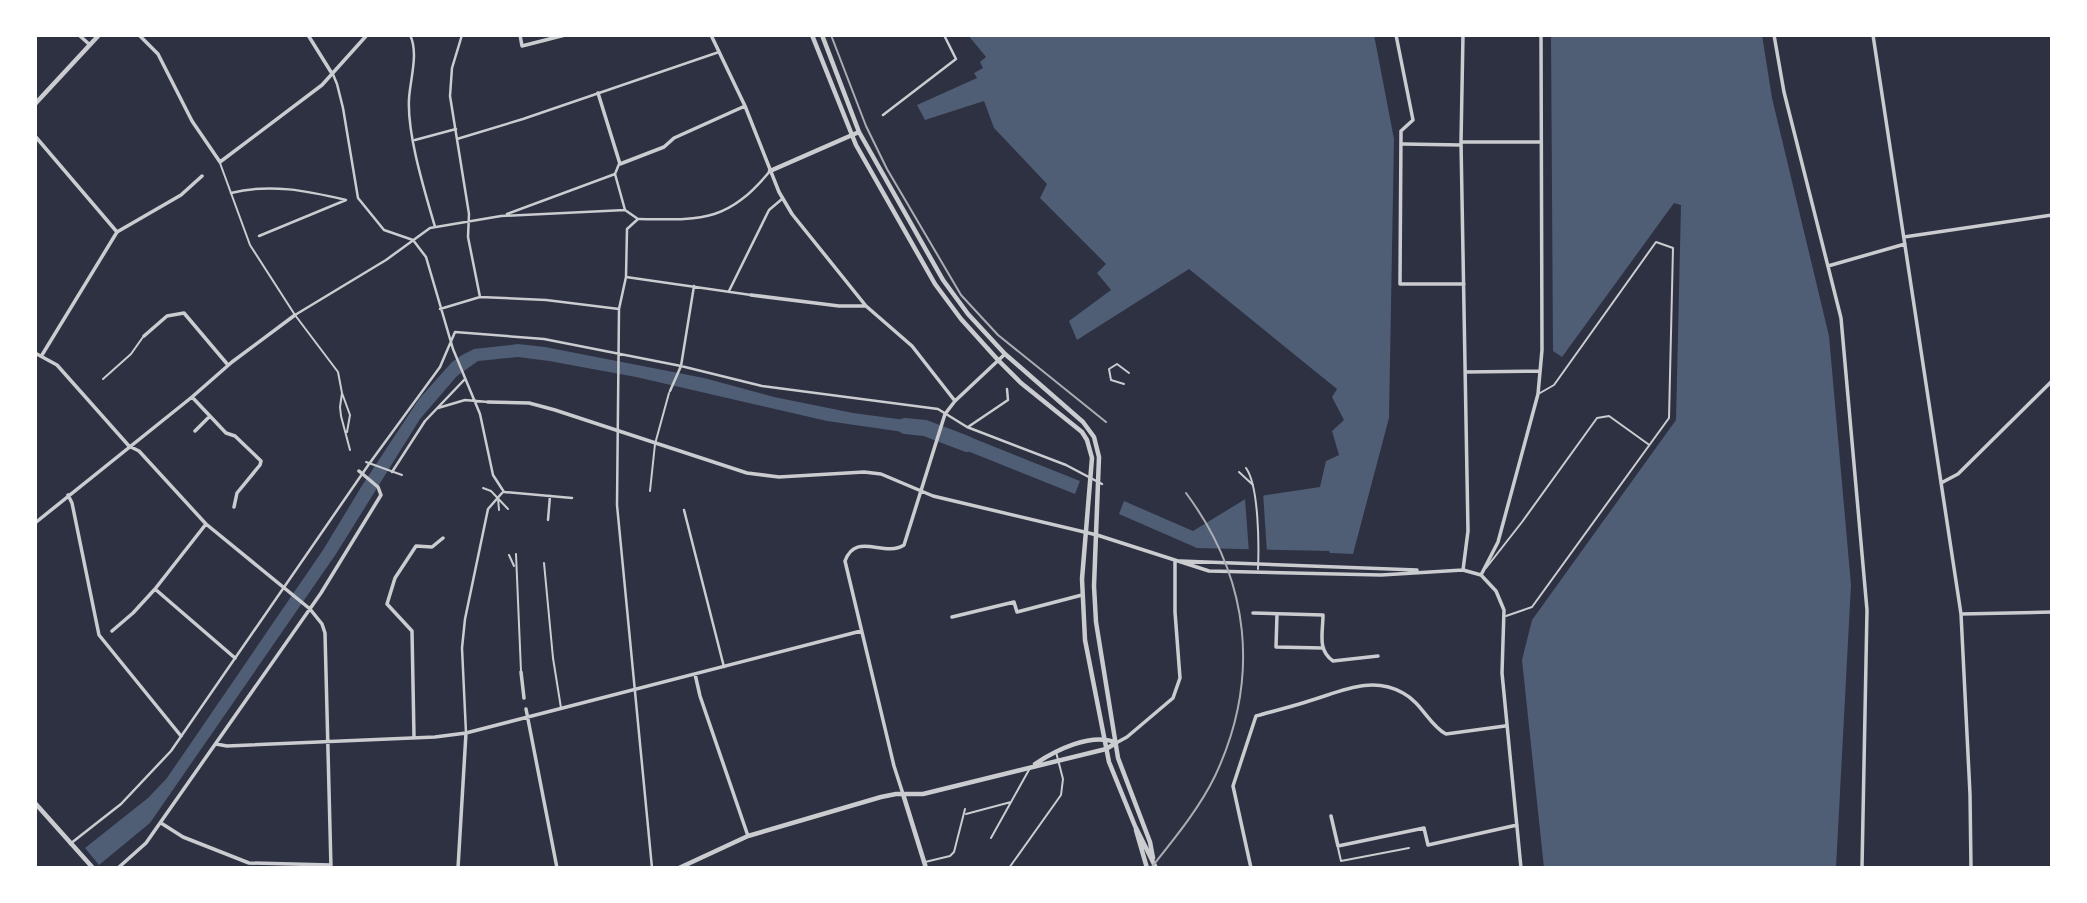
<svg xmlns="http://www.w3.org/2000/svg" width="2087" height="903" font-family="Georgia,serif">
<style>
.water{fill:#4f5d75}
.pier{fill:#2d3142}
.lines{fill:none;stroke-linecap:round;stroke-linejoin:round}
.river{stroke:#4f5d75;stroke-width:16}
.service{stroke:#caccd0;stroke-width:2}
.pedestrian{stroke:#caccd0;stroke-width:2.5}
.minor{stroke:#caccd0;stroke-width:3.5}
.tertiary{stroke:#caccd0;stroke-width:4.5}
.tram{stroke:#abadb3;stroke-width:2}
</style>
<rect width="100%" height="100%" fill="#2d3142"/>
<path class="water" d="M968,35H1374L1394,139L1389,418L1353,554L1330,553L1329,551L1197,548L1119,514L1124,501L1193,531L1247,498L1320,487L1326,461L1339,455L1332,431L1344,420L1332,397L1337,389L1189,269L1077,340L1069,321L1111,290L1097,273L1106,264L1040,198L1047,184L994,128L984,101L925,120L917,105L977,78L974,73L983,68L980,62L986,57Z
M1551,35H1762L1772,98L1829,336L1851,585L1836,868H1544L1522,660L1532,620L1676,420L1681,205L1674,203L1562,357L1553,351Z
M518,344L545,347L704,378L774,397L853,413L928,423L924,435L827,421L636,377L549,361L518,357L478,361L457,376L420,419L336,554L150,823L99,865L85,848L148,798L167,778L323,550L363,484L419,399L452,362L462,355L474,349Z
M950,429L1080,481L1075,494L945,442Z"/>
<path class="pier" d="M1263,492L1267,553H1249L1245,498L1252,494Z"/>
<g class="lines">
<path class="river" d="M905,426L925,428L967,444"/>
<path class="service" d="M220,163L250,245L295,315L338,372L342,393L340,407L341,416L350,450
M103,379L131,354L143,337
M1124,384L1111,380L1109,369L1117,364L1129,373
M342,393L350,415L347,432
M366,462L402,475
M1246,468C1259,486 1259,546 1258,569
M1239,472L1253,485
M483,488L491,491L508,509
M650,491L655,444L669,393
M498,498L499,510
M516,554L521,671
M509,555L514,566
M544,563L553,658L561,708
M1486,568L1522,522L1597,418L1609,416L1648,444
M1506,616L1532,607L1669,418L1673,248L1656,242L1554,385L1540,393
M966,814L1011,802
M991,838L1030,768
M1338,848L1341,861L1409,848
M925,862L950,856L954,852L965,809
M1009,868L1061,795L1063,779L1056,752"/>
<path class="pedestrian" d="M410,35C419,53 410,80 409,99C407,135 425,192 435,227
M462,35L452,68L450,96L469,214L468,237L480,297
M332,72L337,84L343,108L358,198L384,230L413,240L426,257L453,349L480,414L493,475L504,492
M883,115L956,59L944,35
M457,139L523,119L719,52
M415,140L456,129
M619,164L615,174L625,210L638,219
M231,193C270,183 308,191 346,200L259,236
M507,214L615,174
M638,219L627,229L626,277L619,309L617,505L652,868
M639,219C701,220 727,223 770,171
M626,277L751,295
M729,291L769,210L782,199
M440,309L480,297L546,300L619,309
M295,315L386,260L430,228L501,216L625,210
M670,391L681,366L694,286
M438,408L465,400L488,402
M968,427L1008,400L1007,389
M392,472L425,421L465,379
M504,492L572,498
M684,510L724,667
M548,520L550,496
M466,733L462,648L465,619L488,509L502,493
M70,844L121,804L171,751L369,464L440,367L455,332L544,339L681,366L762,386L938,409L967,427L1066,465L1102,484"/>
<path class="minor" d="M79,35L90,45
M139,35L158,54L192,121L220,162L322,85L367,35
M308,35L331,72
M520,35L522,46L565,35
M711,35L745,106L779,192L792,214L866,306L912,346L955,401
M1396,35L1413,120L1401,131L1400,284H1464
M1774,35L1784,92L1841,318L1867,610L1862,868
M1873,35L1961,614L1970,794L1971,868
M598,93L620,164L664,147L674,138L745,106
M35,136L117,232
M1461,142H1541
M1403,144L1461,145
M1904,237L2052,215
M1828,266L1905,244
M751,295L839,306H866
M144,336L167,316L184,313L228,365
M35,353L57,365L129,446L139,451L206,524L310,609L322,624L325,633L331,868
M42,355L117,232L181,195L202,176
M1465,372L1540,371
M192,397L226,433L235,436L261,461L260,465L237,493L234,507
M488,402L529,403L555,410L747,473L779,477L864,472L881,474L933,496L1097,535L1209,571L1381,575L1463,570L1481,575L1496,591L1504,610L1502,673L1521,868
M195,431L210,416
M1941,483L1958,474L2052,381
M68,495L72,503L99,635L181,736
M35,523L192,397L232,362L295,315
M1180,561L1417,570
M1463,570L1468,531L1461,142L1463,35
M1481,575L1498,542L1538,394L1542,350L1541,35
M155,589L235,658
M1253,613L1323,615C1323,633 1317,650 1333,661L1378,656
M1277,614L1276,647L1322,648
M1961,614L2052,612
M952,617L1014,602L1017,612L1082,595
M112,631L133,613L155,589L206,524
M521,672L524,698
M695,674L700,696L748,836
M526,709L557,868
M414,737L412,631L387,604L395,578L416,546L432,547L443,538
M1116,743L1127,737L1173,698L1180,678L1175,612V561
M216,744L227,746L435,737L466,733L861,631
M903,794L894,766L845,561C856,531 884,558 904,545L945,414L955,401L1005,354
M1331,816L1338,846L1424,828L1428,845L1517,825
M161,823L183,837L249,863L331,865
M118,868L146,843L321,593L381,495L378,487L359,471
M458,868L466,733
M1251,868L1233,786L1256,716C1273,711 1291,707 1309,701C1340,692 1371,675 1403,693C1422,703 1429,725 1446,734L1505,726"/>
<path class="tertiary" d="M812,35L856,145L935,284L961,319L998,360L1021,383L1082,432L1087,440L1092,458L1082,579L1085,640L1109,762L1135,826L1156,868
M822,35L859,132L943,280L968,314L1005,354L1083,422L1094,437L1099,457L1094,586L1096,622L1118,758L1150,842L1153,858
M35,104L99,35
M770,171L859,132
M1035,764C1056,750 1090,733 1115,742
M903,794L926,868
M35,803L93,868
M1136,830L1147,868
M679,868L748,836L881,797L896,794H923L1106,749L1116,743"/>
<path class="tram" d="M831,35L866,126L887,169L961,295L998,335L1106,422
M1151,868C1174,839 1199,809 1215,776C1261,678 1250,579 1186,493"/>
</g>
<rect width="2087" height="903" fill="none" stroke="#ffffff" stroke-width="74"/>
</svg>
